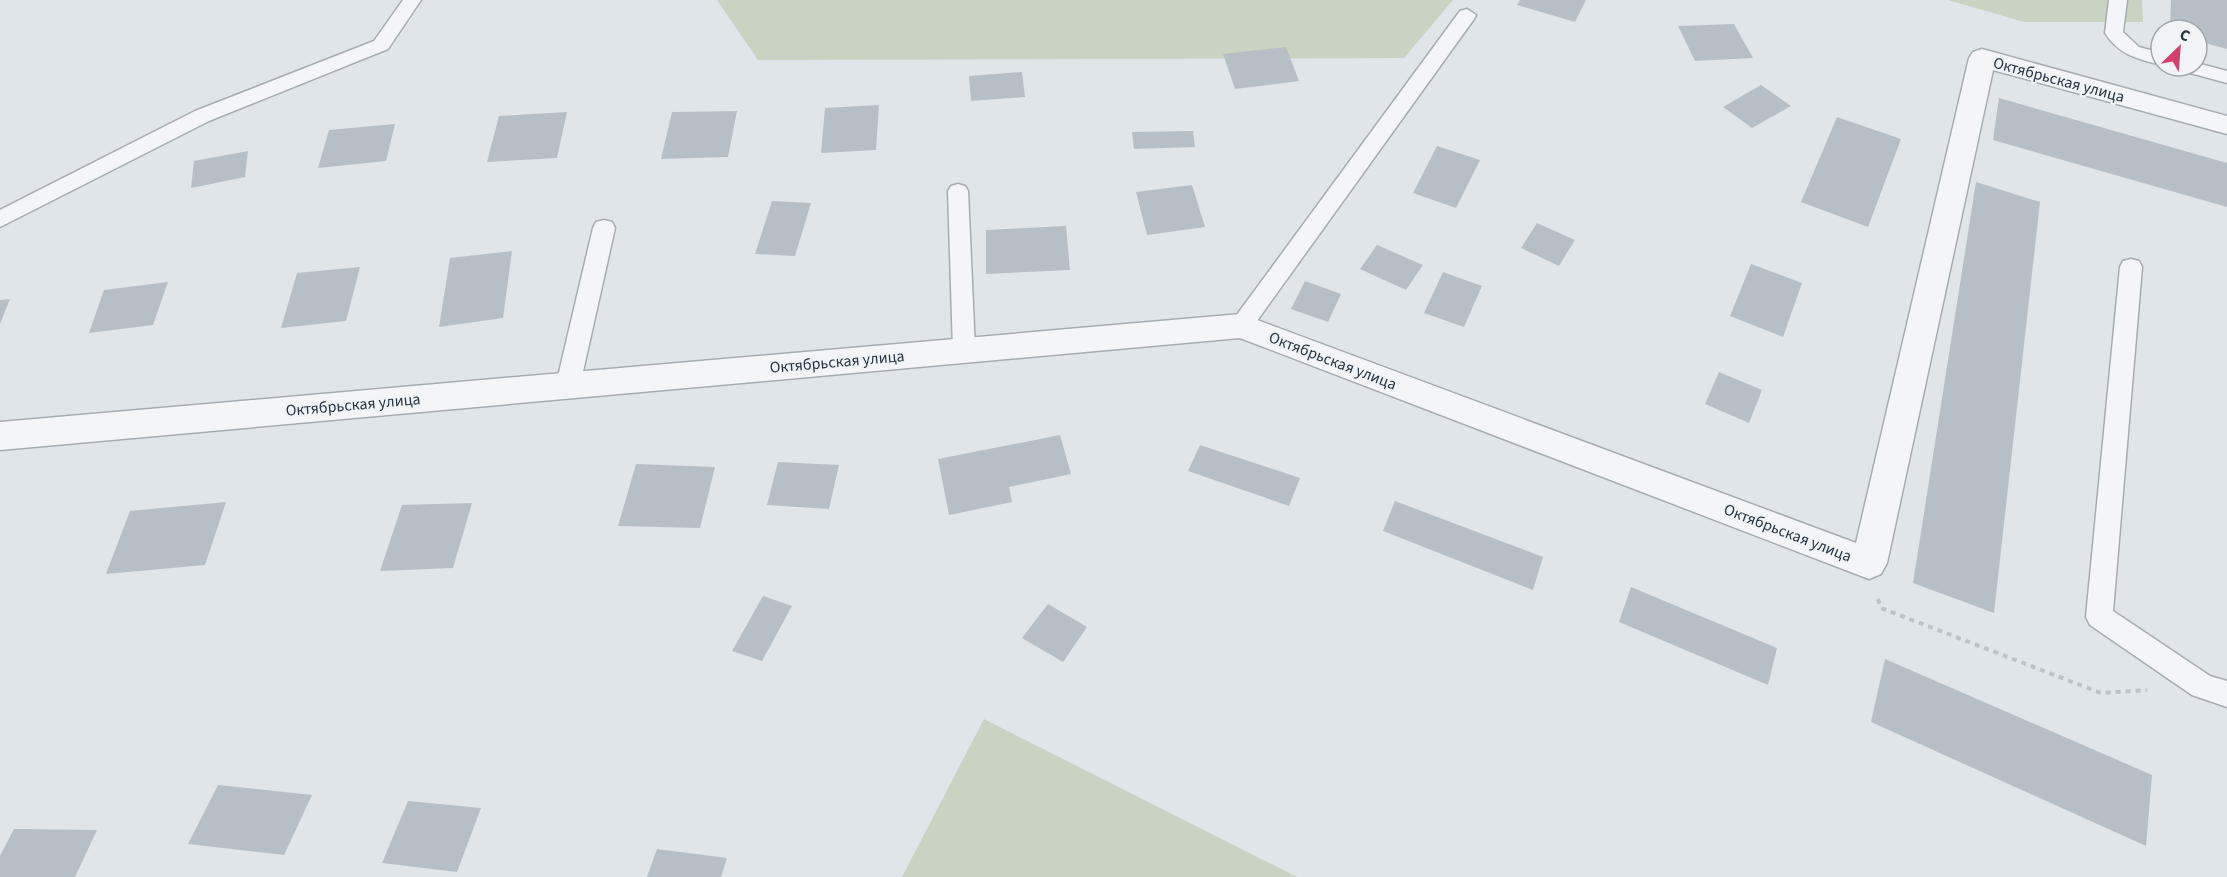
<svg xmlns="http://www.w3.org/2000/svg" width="2227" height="877" font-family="'Source Sans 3',sans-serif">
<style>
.green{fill:#c8d4c1}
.building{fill:#b7bfc6}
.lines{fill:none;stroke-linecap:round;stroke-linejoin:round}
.service-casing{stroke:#a5adb3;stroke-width:3}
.minor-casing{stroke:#a5adb3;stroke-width:3}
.path{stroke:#bec3c8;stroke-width:4;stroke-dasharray:5 5;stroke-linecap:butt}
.service{fill:#f3f5f8;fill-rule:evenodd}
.minor{fill:#f3f5f8;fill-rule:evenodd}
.labels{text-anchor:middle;stroke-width:4.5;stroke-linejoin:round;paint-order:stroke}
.street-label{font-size:16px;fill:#283541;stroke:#f0f4f7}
</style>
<rect width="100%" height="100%" fill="#e0e5e9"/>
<path class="green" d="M717,0H1453L1404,58L758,60Z
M1948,0H2142L2143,22H2024Z
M984,719L1297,877H902Z"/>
<path class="building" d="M1520,0H1586L1575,22L1517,5Z
M2171,0H2227V49L2197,41V30H2170Z
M1734,24L1753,58L1695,61L1678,26Z
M1286,47L1299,81L1235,89L1223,54Z
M1022,72L1025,97L971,101L969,76Z
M1761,85L1791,106L1752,128L1723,107Z
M1999,98L2227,163V207L1993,140Z
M879,105L876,150L821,153L825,108Z
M737,111L728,157L661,159L672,112Z
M567,112L557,158L487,162L499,116Z
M1837,117L1901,139L1868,227L1801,202Z
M395,124L386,161L318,168L329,130Z
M1193,131L1195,147L1134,149L1132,132Z
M1437,146L1480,160L1456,208L1413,193Z
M248,151L245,177L191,188L194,161Z
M1976,182L2040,202L1994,613L1913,583Z
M1192,185L1205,227L1147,235L1136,192Z
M772,201L811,203L795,256L755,254Z
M1537,223L1575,240L1559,266L1521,248Z
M1066,226L1070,270L986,274V230Z
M1377,245L1423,265L1406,290L1360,269Z
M512,251L503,318L439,327L450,258Z
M1751,264L1802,283L1783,337L1730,316Z
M360,267L346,321L281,328L297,273Z
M1443,272L1482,286L1464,327L1424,313Z
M1305,281L1341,294L1328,322L1291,309Z
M168,282L153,325L89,333L104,290Z
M10,299L0,324V300Z
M1719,372L1762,390L1749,423L1705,404Z
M1060,435L1071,474L1009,487L1012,502L949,515L938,459Z
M1200,445L1300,478L1289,506L1188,471Z
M778,462L839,465L829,509L767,505Z
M636,464L715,467L700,528L618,526Z
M1395,501L1543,557L1533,590L1383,531Z
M226,502L205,565L106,574L130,511Z
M472,503L453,568L380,571L402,505Z
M1631,587L1777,648L1768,685L1619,622Z
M763,596L792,606L762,661L732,651Z
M1048,604L1087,627L1063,662L1022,638Z
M1885,659L2152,775L2146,846L1871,722Z
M218,785L312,795L284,855L188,844Z
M408,801L481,808L457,872L382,863Z
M14,829L97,830L75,877H0V856Z
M657,849L727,858L721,877H647Z"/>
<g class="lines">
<g class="service-casing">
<path id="service" d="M403,0H421L388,49L209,121L0,227V210L195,111L374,41Z
M2109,0H2127L2123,32L2139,47L2161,53V65C2138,59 2119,55 2105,33Z
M1467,9L1476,15L1474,19L1249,332L1241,335L1233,332L1230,326L1233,320L1460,11Z
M2197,63L2227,71V83L2179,70L2176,66H2197Z
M958,184L965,186L968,191L975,350L972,356L964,359L956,356L953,350L948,191L951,186Z
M604,220L612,222L615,228L580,385L576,392L568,394L560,392L556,385L593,228L596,222Z
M2131,259L2139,261L2142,267L2113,611L2210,676L2227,681V707L2192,695L2090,625L2086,617L2120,267L2123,261Z"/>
</g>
<g class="minor-casing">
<path id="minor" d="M1982,49L2227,116V134L1993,70L1887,563L1881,574L1869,579L1240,338L0,450V422L1241,314L1856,543L1969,58L1973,52Z"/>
</g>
<path class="path" d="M1878,599L1881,608L2101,693L2147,690"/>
<use href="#service" class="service"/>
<use href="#minor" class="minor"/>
</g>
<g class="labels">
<g class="street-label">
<text transform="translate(2059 79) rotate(15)" y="6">Октябрьская улица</text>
<text transform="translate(1333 360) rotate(21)" y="6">Октябрьская улица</text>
<text transform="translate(837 361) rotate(-5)" y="6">Октябрьская улица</text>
<text transform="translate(353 404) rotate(-5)" y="6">Октябрьская улица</text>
<text transform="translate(1788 532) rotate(21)" y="6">Октябрьская улица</text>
</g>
</g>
<g transform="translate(2179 48) rotate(25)"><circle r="28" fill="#f0f4f7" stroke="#a0a8ae" stroke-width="1.5"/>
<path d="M0-4.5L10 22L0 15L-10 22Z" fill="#d2416e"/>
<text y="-9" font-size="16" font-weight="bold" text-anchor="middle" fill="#283541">С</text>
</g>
</svg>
